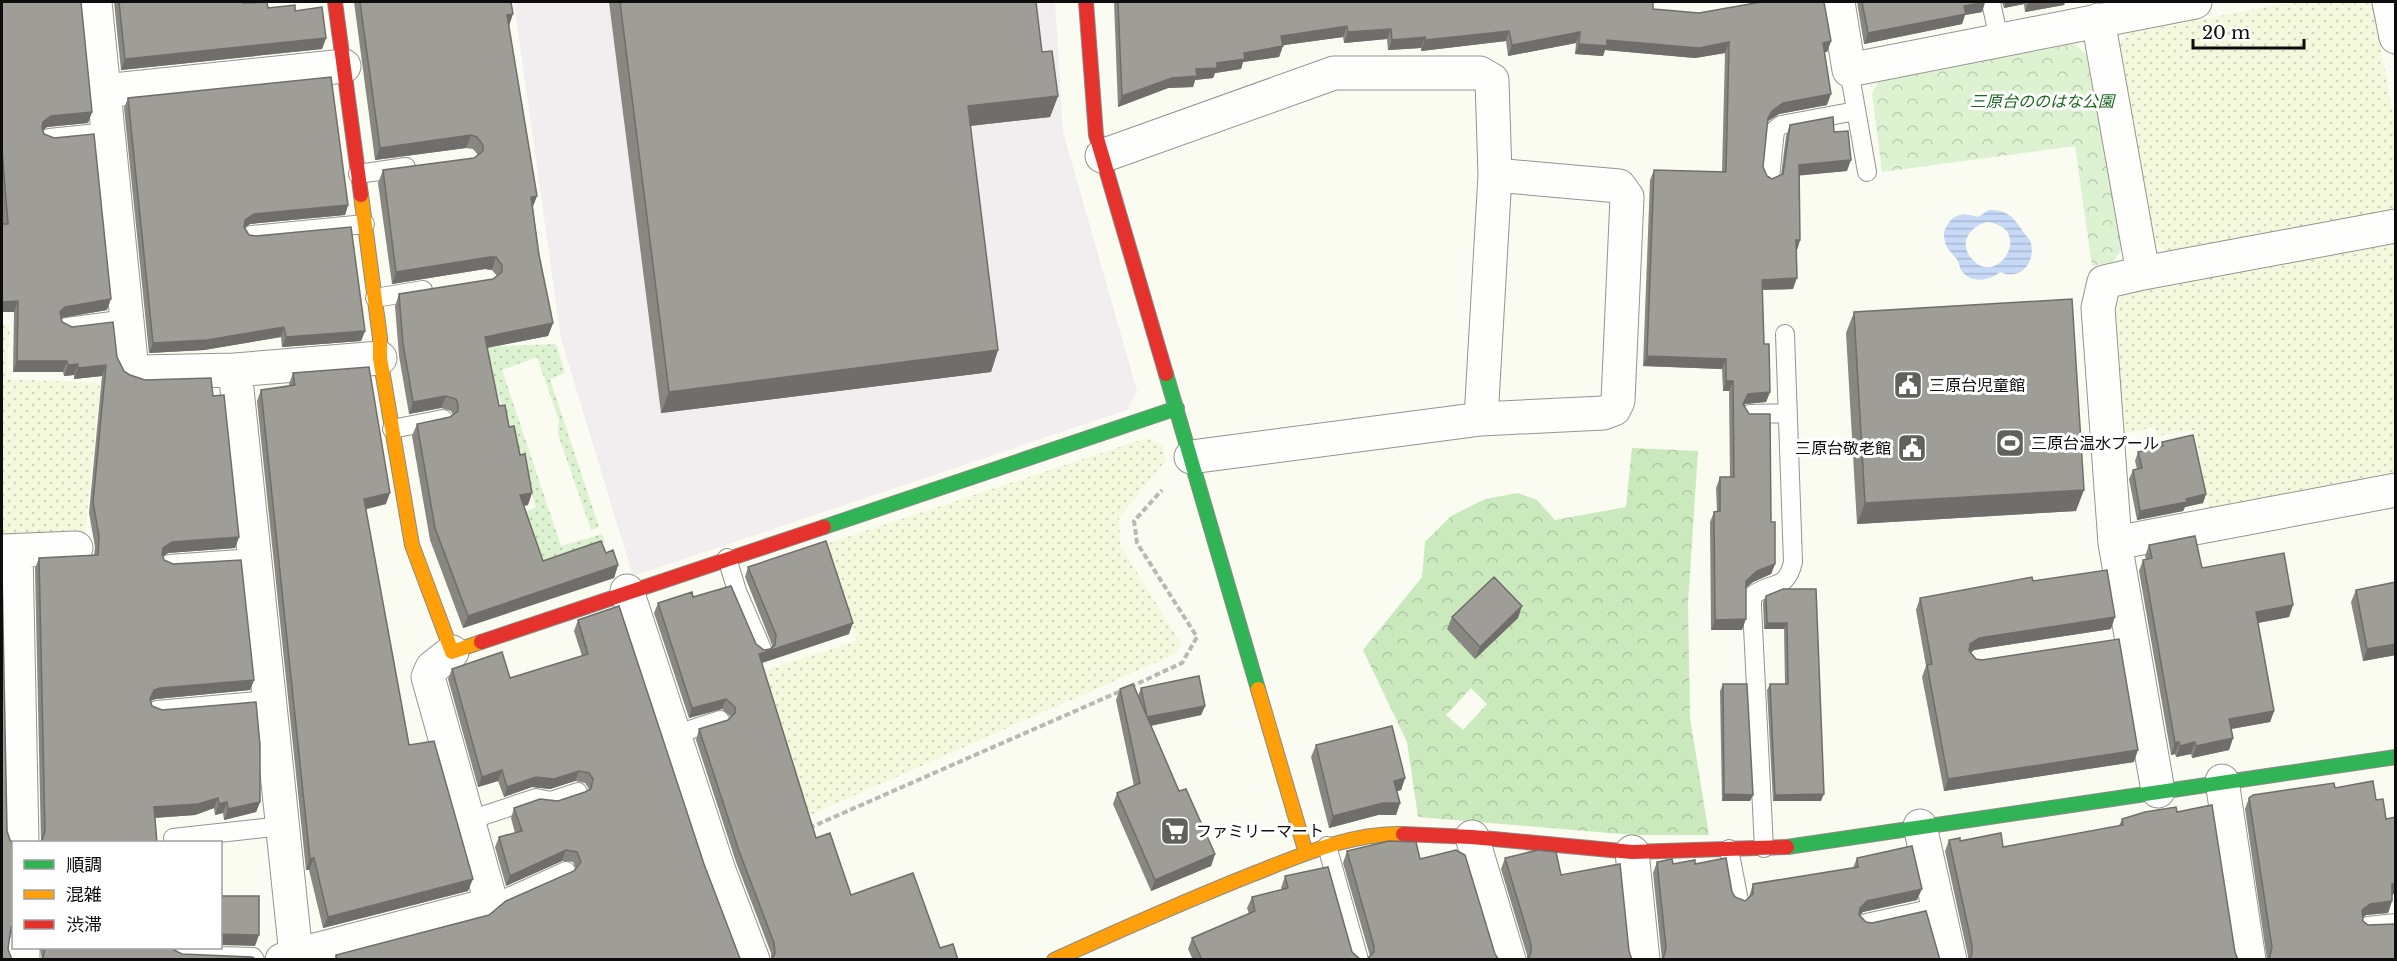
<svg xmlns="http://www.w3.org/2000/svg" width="2397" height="961" font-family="'Libre Baskerville','Noto Sans JP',serif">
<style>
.industrial{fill:#f2edee}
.farmland{fill:url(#farmland-dots)}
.grass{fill:url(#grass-dots)}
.forest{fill:url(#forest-crowns);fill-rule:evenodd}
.park{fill:url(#park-crowns)}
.water{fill:url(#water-rules);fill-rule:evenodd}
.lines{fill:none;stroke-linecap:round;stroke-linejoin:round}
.lane-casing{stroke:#949490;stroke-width:20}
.street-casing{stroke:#949490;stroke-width:35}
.fast-casing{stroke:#8a8b86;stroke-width:16}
.slow-casing{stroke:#8a8b86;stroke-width:16}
.jam-casing{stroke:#8a8b86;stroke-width:16}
.path{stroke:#b8b8b6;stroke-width:4;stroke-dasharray:6 3;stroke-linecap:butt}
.lane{stroke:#fefefd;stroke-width:18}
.street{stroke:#fefefd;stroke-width:33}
.fast{stroke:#30b455;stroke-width:14}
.slow{stroke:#ff9f0a;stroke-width:14}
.jam{stroke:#e5322d;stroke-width:14}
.wall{fill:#888782}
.shaded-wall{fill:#6f6e6a}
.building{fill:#9e9d97;stroke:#6f6e6a;stroke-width:1.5}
.labels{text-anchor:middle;stroke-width:6;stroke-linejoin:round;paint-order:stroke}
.park-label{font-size:16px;font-style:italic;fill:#1a681d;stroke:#fff}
.poi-label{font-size:16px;fill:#0d0d0d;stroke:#fff;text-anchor:start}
</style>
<defs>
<pattern id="farmland-dots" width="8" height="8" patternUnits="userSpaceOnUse" patternTransform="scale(1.5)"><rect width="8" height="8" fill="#f4f8dd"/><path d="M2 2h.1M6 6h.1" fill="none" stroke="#d0d3bc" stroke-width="1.8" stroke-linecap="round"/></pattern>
<pattern id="grass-dots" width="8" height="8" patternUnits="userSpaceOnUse" patternTransform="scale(1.5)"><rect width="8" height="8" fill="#dcf2d0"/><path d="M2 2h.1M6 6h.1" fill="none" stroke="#bcceb1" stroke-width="1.8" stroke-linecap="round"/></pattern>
<pattern id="forest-crowns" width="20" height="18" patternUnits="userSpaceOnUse" patternTransform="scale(1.5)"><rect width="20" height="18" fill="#caeabd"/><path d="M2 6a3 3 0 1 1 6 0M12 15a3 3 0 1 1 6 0" fill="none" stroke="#acc8a1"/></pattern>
<pattern id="park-crowns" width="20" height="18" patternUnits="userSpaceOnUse" patternTransform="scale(1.5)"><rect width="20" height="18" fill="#dcf2d0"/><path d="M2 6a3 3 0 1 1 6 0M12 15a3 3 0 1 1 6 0" fill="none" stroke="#bcceb1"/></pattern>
<pattern id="water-rules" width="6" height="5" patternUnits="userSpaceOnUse" patternTransform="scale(1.5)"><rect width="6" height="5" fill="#c6d9f7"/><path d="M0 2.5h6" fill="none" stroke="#a9b9d3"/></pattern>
</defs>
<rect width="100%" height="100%" fill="#fafbf1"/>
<path class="industrial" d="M514,2H1055L1063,132L1137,391L1127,410L633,576L561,339Z"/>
<path class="farmland" d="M2293,2H2372L2395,124V209L2168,252L2154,244L2119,47L2126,34Z
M2395,244V472L2209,508L2194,430L2157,436L2155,427L2122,434L2114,307L2124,294Z
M2,324L10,325L6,379L100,383L85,533L2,537Z
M1147,438L1162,445L1166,460L1119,518L1120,545L1181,644L1175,654L808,816L762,671L857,641L826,544Z"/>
<path class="grass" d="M556,344L565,373L550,379L599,527L591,530L558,434L559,420L537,357L502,370L561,546L602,534L605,542L541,564L525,512L536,507L482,347Z"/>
<path class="forest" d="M1632,448L1698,451L1688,603L1690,718L1709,835H1633L1418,817L1407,742L1363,650L1422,577L1425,542L1451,516L1485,499L1518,493L1537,500L1555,520L1626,507ZM1471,688L1487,704L1463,730L1446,715Z"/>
<path class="park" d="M2073,44L2086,54L2123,247L2113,262L2092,266L2075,146L1882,172L1872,94L1878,82Z"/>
<path class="water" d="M1989,210C2014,209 2017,226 2030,240C2037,260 2022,282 2000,272C1989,281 1971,284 1961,270C1959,266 1959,261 1955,257C1947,248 1944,245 1944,232C1950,215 1961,211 1978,217ZM1988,222C2035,229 1997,289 1972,259C1957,243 1971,225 1988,222Z"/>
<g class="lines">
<g class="lane-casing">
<path id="lane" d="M1991,2L1999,40
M1849,70L1867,172
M49,138L108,132
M358,174L406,167
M1770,178L1775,130L1781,125L1856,111
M251,235L365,224
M375,298L423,290
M67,327L127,319
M1750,414L1788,413
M392,429L443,419
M727,558L737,591L762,649
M169,564L254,558
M157,710L269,700
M674,735L720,720
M470,820L536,798L551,801L578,792
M173,838L282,826
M1327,846L1359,960
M1764,848L1752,607V596C1772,580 1786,592 1793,562L1785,334
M1729,849L1739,901
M487,902L502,900L566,871
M1866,923L1939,907
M2368,926L2396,923
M183,955L253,957L255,960"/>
</g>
<g class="street-casing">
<path id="street" d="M95,2L131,361L134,369L141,372L235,370
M1838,2L1849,70L2195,2
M2389,2L2396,37
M2098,20L2143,273L2104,282L2098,308L2115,543L2158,791
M104,91L344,66
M1102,156L1334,73H1480L1492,80L1495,175L1481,419
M2143,273L2396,226
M1191,457L1481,419L1603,413L1614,409L1618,401L1627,197L1619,186L1495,175
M2115,543L2396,490
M2,551L76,548
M16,551L22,842
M627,591L718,868L753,960
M2222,781L2249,960
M1920,826L1950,960
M1472,837L1509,960
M1632,852L1643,960
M23,948V960
M296,955L481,907L487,902L489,895L428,677L432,668L452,652
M282,960L296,955L235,370L380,358"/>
</g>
<g class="fast-casing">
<path id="fast" d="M1166,374L1258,689
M824,527L1177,408
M1787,847L2396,757"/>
</g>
<g class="slow-casing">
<path id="slow" d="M361,195L380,338V358L412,545L452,652L481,642
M1258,689L1306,853
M1054,960C1120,930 1185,901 1253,874C1299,856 1352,832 1403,834"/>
</g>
<g class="jam-casing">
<path id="jam" d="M335,2L361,195
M1086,2L1096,135L1166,374
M481,642L824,527
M1403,834L1472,837L1632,852L1787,847"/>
</g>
<path class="path" d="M1130,687L1182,663L1197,637L1137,543L1134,521L1162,490
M809,828L1123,690"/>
<use href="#lane" class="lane"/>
<use href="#street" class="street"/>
<use href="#fast" class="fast"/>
<use href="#slow" class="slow"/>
<use href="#jam" class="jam"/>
</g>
<path class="wall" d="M2,2L92,112L88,123L47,127L43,130L107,310L61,318L62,322L117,357L124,371L130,375L145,380L213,396L239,537L235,548L168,553L163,556L164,560L254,680L250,690L156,699L150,701L152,706L260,802L256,812L224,820L223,813L215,815L214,808L195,815L155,818L41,842L35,568L39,558L94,555L95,547L89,513L102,376L74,379V375L64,376L63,372H13L14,312H2V224H3L2,205Z
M114,2H244V3L268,8L295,11L326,38L322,49L121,70Z
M354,2H511L509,26L537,196L533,207L539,255L553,323L548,336L487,348L499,406L509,427L528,505L524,506L543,561L606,553L618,565L614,578L463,628L430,540L412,436L417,424L450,417L453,415L451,411L441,408L409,414L399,356L395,306L399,294L493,279L497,276L492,270L485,269L392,284L378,183L383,170L474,158L478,155L473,149L466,148L375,160Z
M609,2H1036L1042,52L1058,96L1050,117L970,126L998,350L991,372L661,413Z
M1114,2H1653V9L1831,41L1827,52H1824L1827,105L1779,114L1767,122L1763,167L1767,176L1772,179L1781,175L1786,136L1790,125L1834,132L1847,171L1799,175L1800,240L1797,250L1793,289L1762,290L1764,344L1770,392L1766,402L1745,404L1744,406L1771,522L1775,564L1771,574L1753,582L1746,588L1742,630H1711L1710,522L1714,512H1717L1716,488L1720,477H1730L1729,391H1723L1722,369L1643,366L1650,180L1654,170L1722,172L1725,53L1695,58L1605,50L1603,56L1575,54L1576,43L1508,56L1506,41L1421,51V48L1388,50L1387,39L1344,43L1343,37L1283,45L1279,57L1243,62L1241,69L1215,73L1213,78L1195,80L1193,87L1168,88L1118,107Z
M1857,2H1985L1982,12L1965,15L1962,24L1864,44Z
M2002,2H2065L2064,5L2025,12L2024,4L2004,8Z
M128,98L348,205L345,215L250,224L244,228L249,235L365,331L361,341L282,347L281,337L204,350L149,353L124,108Z
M1854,312L2076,511L1857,524L1846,333Z
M293,373L386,504L366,509L409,745L468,891L323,928L309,870H306L257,401L261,390L289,386V384Z
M2162,442L2206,494L2203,503L2185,507L2183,511L2137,520L2129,479L2133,470L2137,469L2135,461L2138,452L2160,447Z
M2149,545L2202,568L2293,605L2289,617L2258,623L2274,711L2270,722L2231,729L2233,738L2229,750L2192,758L2191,754L2176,757L2175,754L2171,755L2139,571L2143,560L2146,559L2145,556Z
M748,567L849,634L762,663L816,838L851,895L958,960H771V953L736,862L696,740L699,729L728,720L731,717L722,709L689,718L654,613L658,603L693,597L764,650L770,649L772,647V645L745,577Z
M2033,581L2111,629L1974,650L1971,653L1976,659L2134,762L1944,791L1922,677L1926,666L1916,610L1920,598Z
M2396,582V655L2363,661L2351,602L2356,590Z
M1783,589L1821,801H1773L1767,690L1770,684H1785L1784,629H1764L1763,602L1766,596Z
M1452,617L1518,618L1475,659L1447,629Z
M578,620L704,864L739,956L741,960H334L336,955L489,915L574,871L576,869L573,862L562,861L506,886L495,847L499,837L515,833L511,818L514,808L558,801L585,792L589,789L585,783L575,781L550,789L532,787L504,797L498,781L478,787L448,679L452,669L510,678L582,656L574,631Z
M1723,684L1753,795L1750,801H1722L1720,691Z
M1141,688L1205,706L1201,715L1151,726L1179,791L1215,854L1211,866L1151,891L1113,804L1117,793L1134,786L1116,700L1120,689L1138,696Z
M1316,745L1405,778L1401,790L1397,791L1400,803L1396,815H1378L1329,828L1311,757Z
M2335,788L2392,895V901L2388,913L2366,915L2363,918V921L2368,925L2267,960L2245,809L2249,798Z
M2177,812L2235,952L1968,960V956L1945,851L1949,840L1960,841L2003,847L2119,826L2122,819Z
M1347,851L1420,859L1499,960H1193L1188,949L1192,938L1249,914L1247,908L1252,897L1282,890L1281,888L1285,876L1352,952L1360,959H1367L1370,956L1343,863Z
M1505,858L1561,875L1629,951L1632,960H1527V955L1501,869Z
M1857,858L1917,900L1863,912L1860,915L1866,922L1662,960L1653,873L1657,862L1673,864H1695L1732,892L1735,897L1745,901L1749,897L1753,884L1853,868Z
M40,948H172V949L182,954L42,960Z"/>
<path class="shaded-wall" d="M1985,2L1982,12L1965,15L1962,24L1864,44L1868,33L1964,6Z
M2006,2H2024V4L2004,8Z
M2029,2H2065L2064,5L2025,12Z
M513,14L509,26L507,15Z
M1347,26L1343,37L1278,46L1281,36Z
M1391,29L1387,39L1344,43L1348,32Z
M1509,31L1506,41L1421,51L1425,40Z
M1580,32L1576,43L1508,56L1512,45Z
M1425,37L1421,48L1388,50L1392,40Z
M326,38L322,49L121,70L125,59Z
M1607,40L1729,42L1725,53L1695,58L1605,50L1603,56L1575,54L1579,44Z
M1831,41L1827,52L1819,53L1823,43Z
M1283,46L1279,57L1243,62L1241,69L1215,73L1213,78L1195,80L1193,87L1168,88L1118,107L1122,96L1196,69L1217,63L1244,53Z
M1831,94L1827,105L1779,114L1768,121L1764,129L1772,111L1783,103Z
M1058,96L1050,117L960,127L968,106Z
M92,112L88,123L47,127L39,133L43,122L51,116Z
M471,135L466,148L375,160L380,148Z
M1851,160L1847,171L1795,176L1799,165Z
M537,196L532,208L531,197Z
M348,205L345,215L250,224L241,230L245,220L254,214Z
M1796,240H1800L1797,250Z
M490,257H496L492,270L485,269L392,284L396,272Z
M1797,278L1793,289L1758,290L1762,280Z
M111,299L107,310L61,318L60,312L65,307Z
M18,301L14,312H2V302Z
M553,323L548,336L480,349L485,337Z
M284,327L281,337L204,350L149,353L153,343Z
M365,331L361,341L282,347L286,337Z
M998,350L991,372L661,413L669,392Z
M1647,356L1726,359L1722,369L1643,366Z
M17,361H67L63,372H13Z
M78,364L74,375L64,376L68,365Z
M106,365L102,376L74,379L78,368Z
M1726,381H1733L1729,391H1723Z
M1770,392L1766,402L1745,404L1739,415L1743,404L1748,394Z
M446,396L441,408L409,414L413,402Z
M2084,490L2076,511L1857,524L1865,503Z
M390,493L386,504L359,511L364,499Z
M532,493L528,505L516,507L520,495Z
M2206,494L2203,503L2185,507L2183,511L2137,520L2140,511Z
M239,537L235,548L168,553L159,559L163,548L172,542Z
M1775,564L1771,574L1753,582L1742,591L1746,581L1757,571Z
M618,565L614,578L463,628L468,616Z
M2293,605L2289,617L2252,624L2256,612Z
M1522,606L1518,618L1475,659L1480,647Z
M2115,617L2111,629L1974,650L1966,656L1970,644L1979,638Z
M1746,619L1742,630H1711L1715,620Z
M853,623L849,634L755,665L759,654Z
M1767,623H1787L1784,629H1764Z
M2396,644V655L2363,661L2367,649Z
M254,680L250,690L156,699L150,701V699L154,690L160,688Z
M726,699L722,709L689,718L692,708Z
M1205,706L1201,715L1143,727L1147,717Z
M2274,711L2270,722L2225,730L2229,719Z
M2233,738L2229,750L2192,758L2196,746Z
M2179,742L2175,754L2171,755L2175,743Z
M2195,742L2191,754L2176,757L2180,746Z
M2138,750L2134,762L1944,791L1948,779Z
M502,770L498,781L478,787L482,777Z
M579,771L575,781L550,789L532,787L504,797L507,787L536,777Z
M1405,778L1401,790L1390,793L1394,781Z
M1724,794L1753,795L1750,801H1722Z
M1824,794L1821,801H1773L1775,795Z
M218,798L214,808L195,815L150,818L154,807Z
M227,802L223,813L215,815L219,804Z
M260,802L256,812L224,820L228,809Z
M1383,803H1400L1396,815H1378L1329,828L1333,816Z
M566,850L562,861L506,886L510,876Z
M1215,854L1211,866L1151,891L1155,880Z
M314,858L309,870H306L310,859Z
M473,879L468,891L323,928L328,917Z
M2396,883V894L2387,895L2392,884Z
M1922,889L1917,900L1863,912L1856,919L1860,908L1867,901Z
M2392,901L2388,913L2366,915L2358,921L2362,910L2370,904Z
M14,925V932L7,938L11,927Z
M220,934L259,935L255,946L220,945Z"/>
<path class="building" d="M2,2H81L92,112L51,116L43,122L42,128L44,134L54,138L94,134L111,299L65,307L60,312L62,322L72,327L113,322L117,357L124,371L130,375L145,380L211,378L213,396L224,395L239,537L172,542L163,548L162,554L164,560L173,564L241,560L254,680L160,688L154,690L150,699L152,706L162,710L256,702L260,745V802L228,809L227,802L219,804L218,798L198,804L154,807L157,843H40L42,841L45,831L39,558L98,555L99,536L93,502L106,365L78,368V364L68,365L67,361H17L18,301L2,302V224H8L2,150Z
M119,2H244V3L267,2L268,8L295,5V11L322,7L326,38L125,59Z
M360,2H511L513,14L507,15L537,196L531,197L539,255L553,323L485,337L499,406L505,405L509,427L514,426L520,455L525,454L532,493L520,495L543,561L601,541L606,553L613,550L618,565L468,616L435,528L417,424L450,417L458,411V404L456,399L446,396L413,402L403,344L399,294L493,279L502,272V265L496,257H490L396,272L383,170L474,158L483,151V145L477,137L471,135L380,148Z
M620,2H1036L1042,52L1052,51L1058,96L968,106L998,350L669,392Z
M1118,2H1653V9L1699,13L1761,2H1824L1831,41L1823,43L1831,94L1783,103L1772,111L1768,118L1763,167L1767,176L1772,179L1783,174L1790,125L1833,117L1834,132L1848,131L1851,160L1799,165L1800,240H1796L1797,278L1762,280L1764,344H1769L1770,392L1748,394L1743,404L1749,414H1770L1771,522H1775V564L1757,571L1746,581V619L1715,620L1714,512L1720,511V477H1734L1733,381H1726V359L1647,356L1654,170L1726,172L1729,42L1699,48L1607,40V46L1579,44L1580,32L1512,45L1509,31L1425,40V37L1392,40L1391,29L1348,32L1347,26L1281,36L1283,46L1244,53L1245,59L1217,63V68L1196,69L1197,76L1172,78L1122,96Z
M1862,2H1985L1964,6L1966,14L1868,33Z
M331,77L348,205L254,214L245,220L244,227L249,235L256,236L351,227L365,331L286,337L284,327L207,340L153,343L128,98Z
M2072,299L2084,490L1865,503L1854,312Z
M369,367L390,493L364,499L409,745L434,741L473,879L328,917L314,858L310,859L261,390L295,385L293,373Z
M2193,435L2206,494L2186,499L2187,502L2140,511L2133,470L2142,468L2138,452L2163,446L2162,442Z
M2195,536L2202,568L2284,553L2293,605L2256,612L2274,711L2229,719L2233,738L2196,746L2195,742L2180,746L2179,742L2175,743L2143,560L2152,558L2149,545Z
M826,541L853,623L759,654L816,838L830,833L851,895L913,873L940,948L953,944L958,960H772L775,953L774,943L739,851L699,729L728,720L735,713V707L726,699L692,708L658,603L692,592L693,597L731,586L756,644L764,650L770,649L775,645L776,635L748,567Z
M2,570L7,831L10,840L14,844V925L11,927L8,949L12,960H2Z
M2107,570L2115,617L1979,638L1970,644L1969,651L1976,659L1982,660L2119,639L2138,750L1948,779L1927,665L1932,664L1920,598L2032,577L2033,581Z
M1494,577L1522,606L1480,647L1452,617Z
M2396,582V644L2367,649L2356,590Z
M1783,589H1816L1824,794L1775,795L1770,684H1788L1787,623H1767L1766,596Z
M619,606L704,864L739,956L741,960H337L336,955L489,915L506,901L574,871L581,862L577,852L566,850L510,876L499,837L522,831L514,808L540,799L558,801L585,792L591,789L593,779L589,773L579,771L554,779L536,777L507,787L502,770L482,777L452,669L502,652L510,678L588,654L578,620Z
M1199,676L1205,706L1147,717L1141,688Z
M1133,684L1179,791L1186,789L1215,854L1155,880L1117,793L1140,783L1120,689Z
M1723,684H1747L1753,795L1724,794Z
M1392,726L1405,778L1394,781L1400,803H1383L1333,816L1316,745Z
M2373,781L2376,800L2383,799L2386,819L2396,817V883L2392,884V901L2370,904L2362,910L2363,921L2368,925L2395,924L2396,960H2268L2270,956L2272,947L2249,798L2253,795L2334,783L2335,788Z
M2212,805L2235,952L2238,960H1969L1972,954V945L1949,840L1960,838V841L2001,833L2003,847L2123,825L2122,819L2145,812L2176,807L2177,812Z
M1389,841L1416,842L1420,859L1456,850L1465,855L1495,954L1499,960H1202L1192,938L1255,911L1252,897L1288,888L1285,876L1328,867L1352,952L1360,959H1367L1374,952V946L1347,851Z
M1912,846L1922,889L1867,901L1860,908L1859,915L1866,922L1872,923L1926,911L1940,960H1662L1664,956L1666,947L1657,862L1672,859L1673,864L1695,860V864L1726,858L1732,892L1735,897L1745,901L1753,894V884L1858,867L1857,858Z
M1538,850L1556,852L1561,875L1620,864L1629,951L1632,960H1528L1531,952V944L1505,858Z
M220,896H259V935L220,934Z
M45,948H172V949L182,954L252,957L257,960H42L43,958Z"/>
<defs>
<g id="civic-square" transform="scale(1.5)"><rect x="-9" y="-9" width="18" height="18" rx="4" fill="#60605d" stroke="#fff"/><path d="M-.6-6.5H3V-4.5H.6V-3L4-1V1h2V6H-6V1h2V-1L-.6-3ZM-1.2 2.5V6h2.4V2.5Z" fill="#fff"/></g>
<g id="stadium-square" transform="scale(1.5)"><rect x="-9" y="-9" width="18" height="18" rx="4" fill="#60605d" stroke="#fff"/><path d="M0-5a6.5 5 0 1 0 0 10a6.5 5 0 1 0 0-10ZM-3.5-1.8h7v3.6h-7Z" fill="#fff"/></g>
<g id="supermarket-square" transform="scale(1.5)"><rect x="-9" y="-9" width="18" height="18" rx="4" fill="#60605d" stroke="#fff"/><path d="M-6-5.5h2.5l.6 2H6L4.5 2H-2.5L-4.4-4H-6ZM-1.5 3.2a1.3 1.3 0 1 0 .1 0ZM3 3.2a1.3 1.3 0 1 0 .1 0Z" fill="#fff"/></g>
</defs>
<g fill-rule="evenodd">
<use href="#civic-square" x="1908" y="385"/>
<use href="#stadium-square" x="2010" y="443"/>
<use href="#civic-square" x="1912" y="448"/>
<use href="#supermarket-square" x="1175" y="831"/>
</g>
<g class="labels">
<g class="park-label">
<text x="2042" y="107">三原台ののはな公園</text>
</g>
<g class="poi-label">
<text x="1929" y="391">三原台児童館</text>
<text x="2031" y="449">三原台温水プール</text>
<text x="1891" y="454" text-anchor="end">三原台敬老館</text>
<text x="1196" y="837">ファミリーマート</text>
</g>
</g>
<rect width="2397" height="961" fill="none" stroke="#0d0d0d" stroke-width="6"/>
<rect x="12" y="841" width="210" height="108" fill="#ffffff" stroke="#9e9e9e" stroke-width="1.5"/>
<rect x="24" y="860" width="30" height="9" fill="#30b455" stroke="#9e9e9e" stroke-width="1.5"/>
<text x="66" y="871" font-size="18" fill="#0d0d0d">順調</text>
<rect x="24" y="890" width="30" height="9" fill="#ff9f0a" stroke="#9e9e9e" stroke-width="1.5"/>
<text x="66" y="901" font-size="18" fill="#0d0d0d">混雑</text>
<rect x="24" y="920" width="30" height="9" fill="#e5322d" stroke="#9e9e9e" stroke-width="1.5"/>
<text x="66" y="931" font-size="18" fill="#0d0d0d">渋滞</text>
<path d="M2193 39v9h111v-9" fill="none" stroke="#0d0d0d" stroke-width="3"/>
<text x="2202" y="39" font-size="18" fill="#0d0d0d" stroke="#ffffff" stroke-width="4.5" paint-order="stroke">20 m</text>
</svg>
